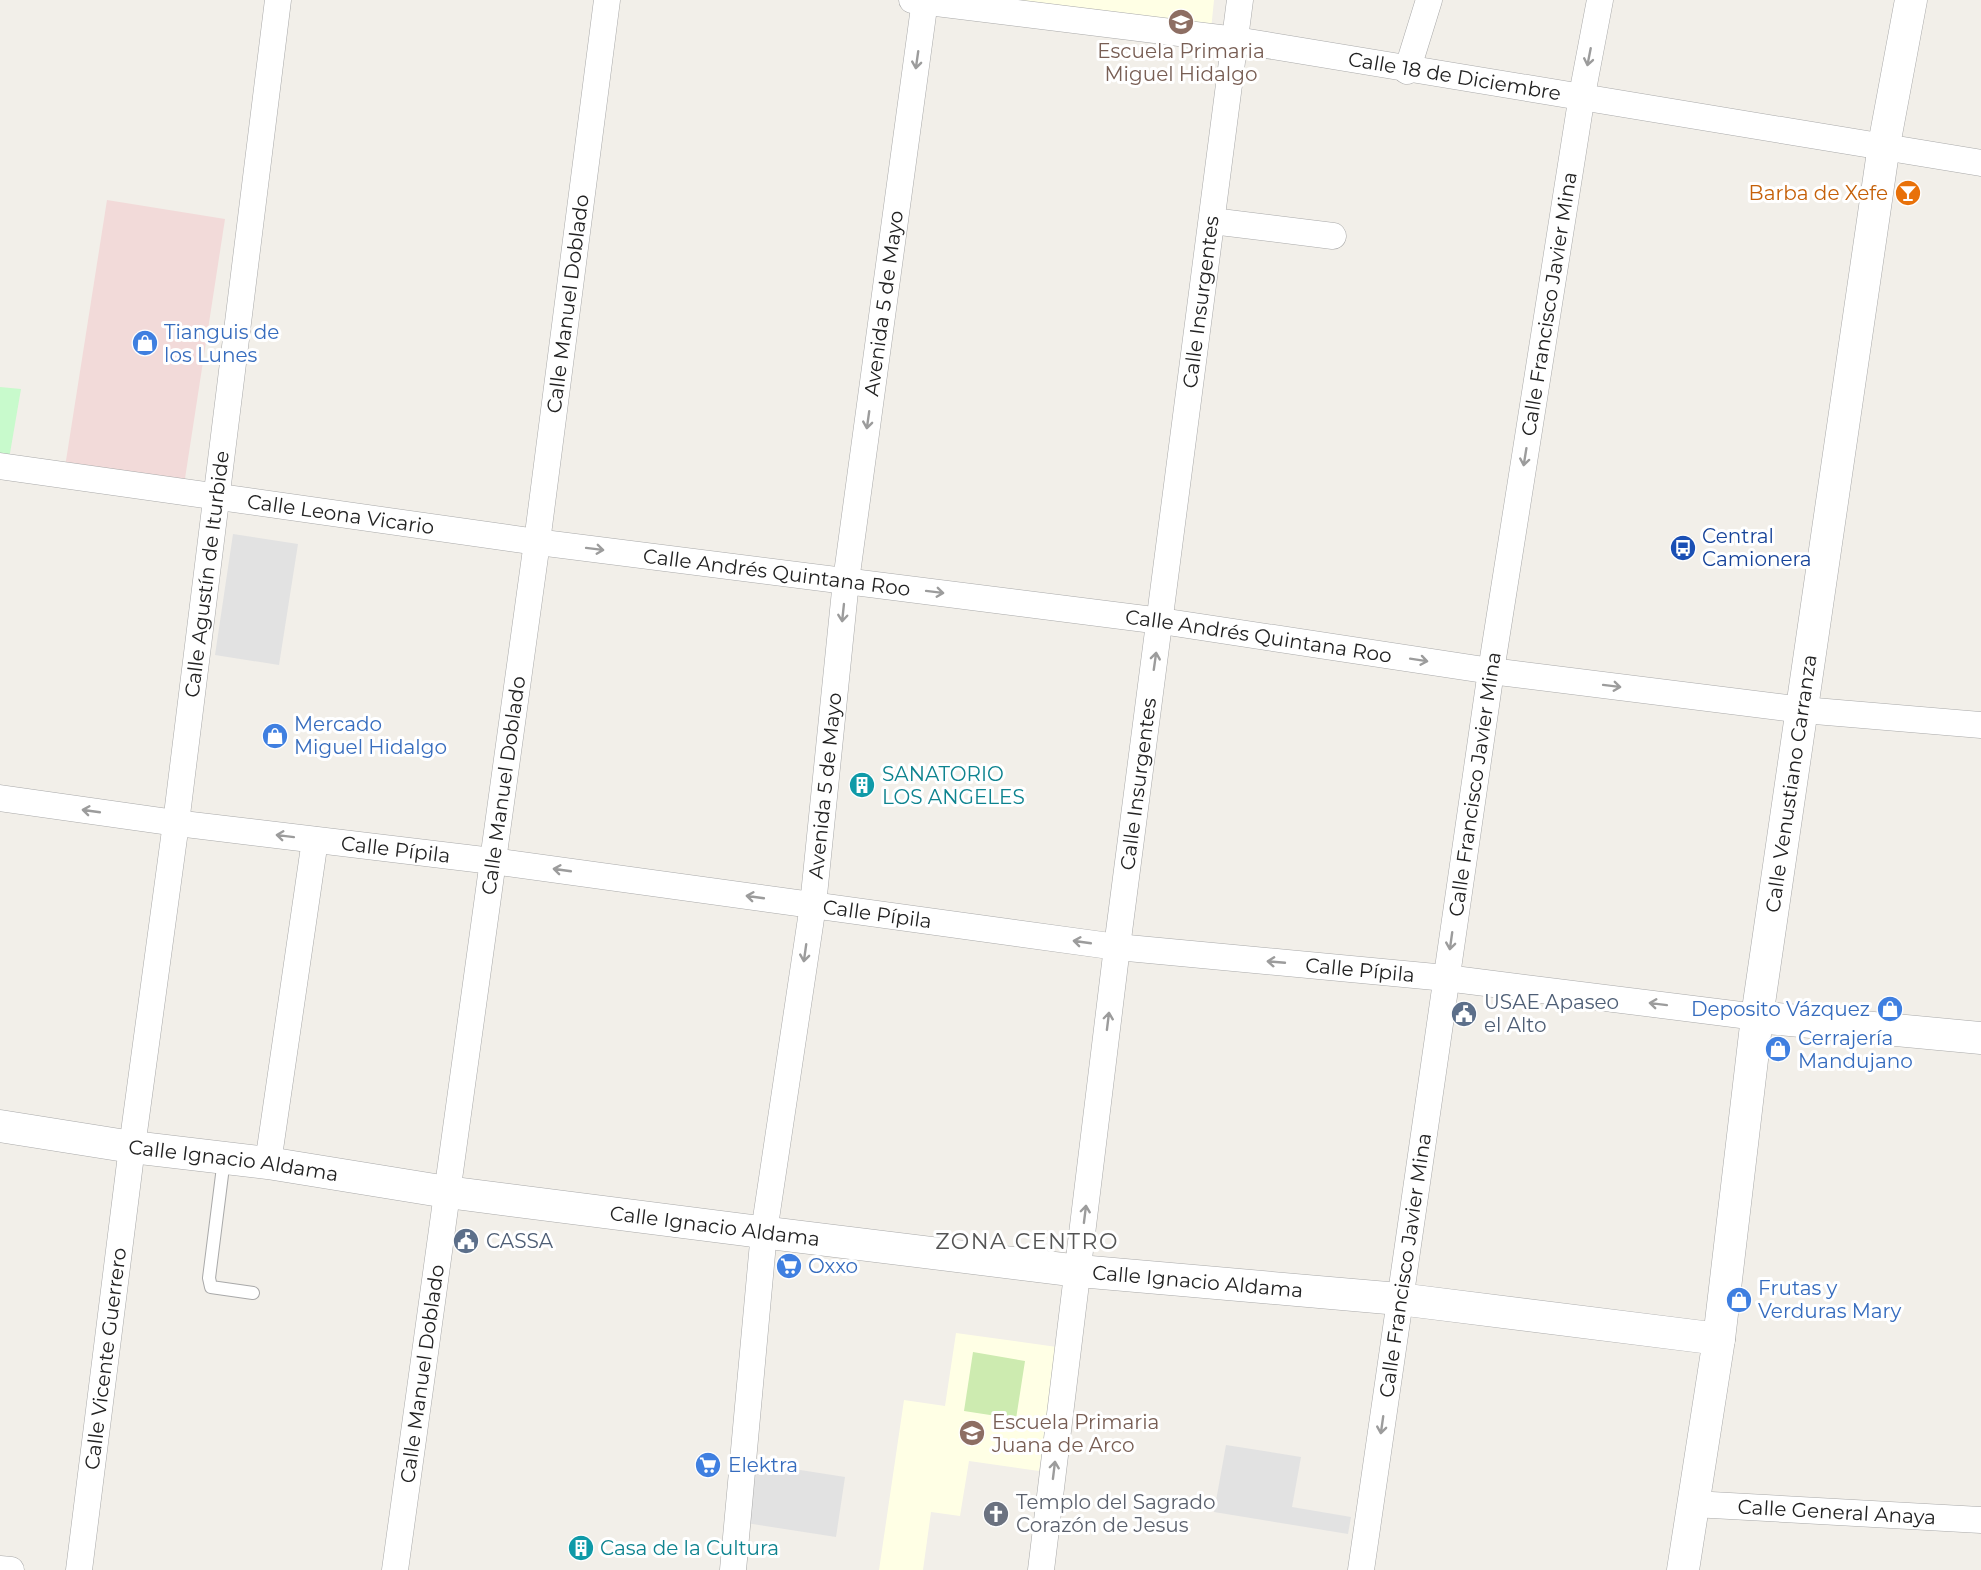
<svg xmlns="http://www.w3.org/2000/svg" width="1981" height="1570" font-family="Montserrat,sans-serif">
<style>
.commercial{fill:#f2dad9}
.education{fill:#ffffe5}
.grass{fill:#cdebb0}
.park{fill:#c8facc}
.parking{fill:#e2e2e2}
.lines{fill:none;stroke-linecap:round;stroke-linejoin:round}
.service-casing{stroke:#a9a9a9;stroke-width:14}
.minor-casing{stroke:#a9a9a9;stroke-width:27}
.tertiary-casing{stroke:#a9a9a9;stroke-width:33}
.service{stroke:#fff;stroke-width:12}
.minor{stroke:#fff;stroke-width:26}
.tertiary{stroke:#fff;stroke-width:32}
.oneway{stroke:#9c9c9c}
.labels{text-anchor:middle;stroke-width:6;stroke-linejoin:round;paint-order:stroke}
.education-label{font-size:20px;fill:#785e54;stroke:#fff}
.street-label{font-size:20px;fill:#222;stroke:#fff}
.food-label{font-size:20px;fill:#c56008;stroke:#fff;text-anchor:end}
.shop-label{font-size:20px;fill:#366cbe;stroke:#fff;text-anchor:start}
.transit-label{font-size:20px;fill:#164399;stroke:#fff;text-anchor:start}
.culture-label{font-size:20px;fill:#0d838f;stroke:#fff;text-anchor:start}
.service-label{font-size:20px;fill:#4e5e75;stroke:#fff;text-anchor:start}
.worship-label{font-size:20px;fill:#5b616d;stroke:#fff;text-anchor:start}
.quarter-label{font-size:22px;letter-spacing:1.5px;fill:#555;stroke:#fff}
</style>
<rect width="100%" height="100%" fill="#f2efe9"/>
<path class="commercial" d="M107,200L225,219L184,485L65,467Z"/>
<path class="education" d="M988,0H1214L1211,30Z
M956,1333L1057,1347L1039,1471L969,1461L960,1516L931,1512L923,1570H879L904,1400L945,1406Z"/>
<path class="grass" d="M973,1352L1025,1361L1016,1419L964,1411Z"/>
<path class="park" d="M0,387L21,389L9,459L0,458Z"/>
<path class="parking" d="M233,534L298,544L279,665L215,655Z
M1226,1445L1301,1457L1292,1507L1351,1517L1348,1534L1214,1512Z
M755,1463L845,1477L836,1537L746,1523Z"/>
<g class="lines">
<g class="service-casing">
<path id="service" d="M224,1159L209,1278L211,1287L253,1293"/>
</g>
<g class="minor-casing">
<g id="minor">
<path id="s1" d="M912,0L1236,40L1981,163"/>
<path d="M1407,71L1429,0"/>
<path d="M1212,221L1333,236"/>
<path id="s2" d="M0,466L537,542L1161,621L1491,671L1803,710L1981,725"/>
<path id="s3" d="M0,798L176,823L492,861L1117,947L1446,978L1757,1017"/>
<path d="M268,1163L315,840"/>
<path id="s4" d="M1693,1504L1981,1520"/>
<path d="M0,1569L11,1570"/>
<path id="s5" d="M79,1570L132,1147L176,823L278,0"/>
<path id="s6" d="M395,1570L537,542L607,0"/>
<path id="s7" d="M733,1570L764,1232L813,905L846,581L925,0"/>
<path id="s8" d="M1041,1570L1117,947L1240,0"/>
<path id="s9" d="M1361,1570L1491,671L1582,95L1600,0"/>
</g>
</g>
<g class="tertiary-casing">
<g id="tertiary">
<path d="M1757,1017L1981,1038"/>
<path id="s10" d="M0,1126L132,1147L268,1163L447,1192L745,1230L1079,1271L1399,1299L1719,1339"/>
<path id="s11" d="M1683,1570L1719,1339L1757,1017L1884,145L1911,0"/>
</g>
</g>
<use href="#service" class="service"/>
<use href="#minor" class="minor"/>
<use href="#tertiary" class="tertiary"/>
</g>
<defs><path id="oneway-shaft" d="M-6 0H5M1.5-3L5.5 0L1.5 3" fill="none" stroke-width="1.6" stroke-linecap="round" stroke-linejoin="round" transform="scale(1.5)"/></defs>
<g class="oneway">
<use href="#oneway-shaft" transform="translate(1589 57) rotate(101)"/>
<use href="#oneway-shaft" transform="translate(917 60) rotate(98)"/>
<use href="#oneway-shaft" transform="translate(868 420) rotate(98)"/>
<use href="#oneway-shaft" transform="translate(1525 457) rotate(99)"/>
<use href="#oneway-shaft" transform="translate(595 549) rotate(7)"/>
<use href="#oneway-shaft" transform="translate(935 592) rotate(7)"/>
<use href="#oneway-shaft" transform="translate(843 613) rotate(96)"/>
<use href="#oneway-shaft" transform="translate(1419 660) rotate(9)"/>
<use href="#oneway-shaft" transform="translate(1155 661) rotate(-82)"/>
<use href="#oneway-shaft" transform="translate(1612 686) rotate(7)"/>
<use href="#oneway-shaft" transform="translate(91 811) rotate(-172)"/>
<use href="#oneway-shaft" transform="translate(285 836) rotate(-173)"/>
<use href="#oneway-shaft" transform="translate(562 870) rotate(-172)"/>
<use href="#oneway-shaft" transform="translate(755 897) rotate(-172)"/>
<use href="#oneway-shaft" transform="translate(1451 941) rotate(98)"/>
<use href="#oneway-shaft" transform="translate(1082 942) rotate(-172)"/>
<use href="#oneway-shaft" transform="translate(805 953) rotate(98)"/>
<use href="#oneway-shaft" transform="translate(1276 962) rotate(-175)"/>
<use href="#oneway-shaft" transform="translate(1658 1004) rotate(-173)"/>
<use href="#oneway-shaft" transform="translate(1108 1021) rotate(-83)"/>
<use href="#oneway-shaft" transform="translate(1085 1214) rotate(-83)"/>
<use href="#oneway-shaft" transform="translate(1382 1425) rotate(98)"/>
<use href="#oneway-shaft" transform="translate(1054 1470) rotate(-83)"/>
</g>
<defs>
<g id="school-disc" transform="scale(1.35)"><circle r="9.5" fill="#8d6e63" stroke="#fff"/><path d="M0-5L7-2L0 1L-7-2ZM-4 1L0 2.5L4 1V4Q0 6-4 4Z" fill="#fff"/></g>
<g id="bar-disc" transform="scale(1.35)"><circle r="9.5" fill="#e8710a" stroke="#fff"/><path d="M-6-5H6L.8 .8V4.5H3.5V6h-7V4.5H-.8V.8Z" fill="#fff"/></g>
<g id="shop-disc" transform="scale(1.35)"><circle r="9.5" fill="#3f7fe0" stroke="#fff"/><path d="M-5-2.5h2.3a2.7 3.5 0 0 1 5.4 0H5L5.5 6h-11ZM-1.5-2.5h3a1.5 2.3 0 0 0-3 0Z" fill="#fff"/></g>
<g id="bus-disc" transform="scale(1.35)"><circle r="9.5" fill="#1a4fb4" stroke="#fff"/><path d="M-5-6H5V4H4V6H2V4H-2V6H-4V4H-5ZM-3.5-4V0h7V-4ZM-3.5 1.2v1.5H-2V1.2ZM2 1.2v1.5H3.5V1.2Z" fill="#fff"/></g>
<g id="building-disc" transform="scale(1.35)"><circle r="9.5" fill="#0f9aa8" stroke="#fff"/><path d="M-4-6H4V6H1V3H-1V6H-4ZM-2.5-4.3h1.7v1.8h-1.7ZM.8-4.3h1.7v1.8H.8ZM-2.5-1h1.7V.8h-1.7ZM.8-1h1.7V.8H.8Z" fill="#fff"/></g>
<g id="civic-disc" transform="scale(1.35)"><circle r="9.5" fill="#5c6f8a" stroke="#fff"/><path d="M-.6-6.5H3V-4.5H.6V-3L4-1V1h2V6H-6V1h2V-1L-.6-3ZM-1.2 2.5V6h2.4V2.5Z" fill="#fff"/></g>
<g id="supermarket-disc" transform="scale(1.35)"><circle r="9.5" fill="#3f7fe0" stroke="#fff"/><path d="M-6-5.5h2.5l.6 2H6L4.5 2H-2.5L-4.4-4H-6ZM-1.5 3.2a1.3 1.3 0 1 0 .1 0ZM3 3.2a1.3 1.3 0 1 0 .1 0Z" fill="#fff"/></g>
<g id="church-disc" transform="scale(1.35)"><circle r="9.5" fill="#6b7280" stroke="#fff"/><path d="M-1.2-6h2.4v3.5h3.3v2.4h-3.3V6h-2.4V-.1h-3.3v-2.4h3.3Z" fill="#fff"/></g>
</defs>
<g fill-rule="evenodd">
<use href="#school-disc" x="1181" y="22"/>
<use href="#bar-disc" x="1908" y="193"/>
<use href="#shop-disc" x="145" y="343"/>
<use href="#bus-disc" x="1683" y="548"/>
<use href="#shop-disc" x="275" y="736"/>
<use href="#building-disc" x="862" y="785"/>
<use href="#shop-disc" x="1890" y="1009"/>
<use href="#civic-disc" x="1464" y="1014"/>
<use href="#shop-disc" x="1778" y="1049"/>
<use href="#civic-disc" x="466" y="1241"/>
<use href="#supermarket-disc" x="789" y="1266"/>
<use href="#shop-disc" x="1739" y="1300"/>
<use href="#school-disc" x="972" y="1433"/>
<use href="#supermarket-disc" x="708" y="1465"/>
<use href="#church-disc" x="996" y="1514"/>
<use href="#building-disc" x="581" y="1548"/>
</g>
<g class="labels">
<g class="education-label">
<text x="1181" y="58">Escuela Primaria<tspan x="1181" dy="23">Miguel Hidalgo</tspan></text>
<text x="992" y="1429" text-anchor="start">Escuela Primaria<tspan x="992" dy="23">Juana de Arco</tspan></text>
</g>
<g class="street-label">
<text dy="7" stroke="none"><textPath href="#s1" startOffset="548">Calle 18 de Diciembre</textPath></text>
<text dy="7" stroke="none"><textPath href="#s7" startOffset="1276">Avenida 5 de Mayo</textPath></text>
<text dy="7" stroke="none"><textPath href="#s8" startOffset="1278">Calle Insurgentes</textPath></text>
<text dy="7" stroke="none"><textPath href="#s6" startOffset="1278">Calle Manuel Doblado</textPath></text>
<text dy="7" stroke="none"><textPath href="#s9" startOffset="1280">Calle Francisco Javier Mina</textPath></text>
<text dy="7" stroke="none"><textPath href="#s2" startOffset="344">Calle Leona Vicario</textPath></text>
<text dy="7" stroke="none"><textPath href="#s2" startOffset="784">Calle Andrés Quintana Roo</textPath></text>
<text dy="7" stroke="none"><textPath href="#s5" startOffset="1004">Calle Agustín de Iturbide</textPath></text>
<text dy="7" stroke="none"><textPath href="#s2" startOffset="1270">Calle Andrés Quintana Roo</textPath></text>
<text dy="7" stroke="none"><textPath href="#s9" startOffset="794">Calle Francisco Javier Mina</textPath></text>
<text dy="7" stroke="none"><textPath href="#s11" startOffset="794">Calle Venustiano Carranza</textPath></text>
<text dy="7" stroke="none"><textPath href="#s6" startOffset="792">Calle Manuel Doblado</textPath></text>
<text dy="7" stroke="none"><textPath href="#s7" startOffset="790">Avenida 5 de Mayo</textPath></text>
<text dy="7" stroke="none"><textPath href="#s8" startOffset="792">Calle Insurgentes</textPath></text>
<text dy="7" stroke="none"><textPath href="#s3" startOffset="399">Calle Pípila</textPath></text>
<text dy="7" stroke="none"><textPath href="#s3" startOffset="885">Calle Pípila</textPath></text>
<text dy="7" stroke="none"><textPath href="#s3" startOffset="1371">Calle Pípila</textPath></text>
<text dy="7" stroke="none"><textPath href="#s10" startOffset="236">Calle Ignacio Aldama</textPath></text>
<text dy="7" stroke="none"><textPath href="#s10" startOffset="722">Calle Ignacio Aldama</textPath></text>
<text dy="7" stroke="none"><textPath href="#s9" startOffset="308">Calle Francisco Javier Mina</textPath></text>
<text dy="7" stroke="none"><textPath href="#s10" startOffset="1208">Calle Ignacio Aldama</textPath></text>
<text dy="7" stroke="none"><textPath href="#s5" startOffset="213">Calle Vicente Guerrero</textPath></text>
<text dy="7" stroke="none"><textPath href="#s6" startOffset="198">Calle Manuel Doblado</textPath></text>
<text dy="7" stroke="none"><textPath href="#s4" startOffset="144">Calle General Anaya</textPath></text>
</g>
<g class="food-label">
<text x="1888" y="200">Barba de Xefe</text>
</g>
<g class="shop-label">
<text x="164" y="339">Tianguis de<tspan x="164" dy="23">los Lunes</tspan></text>
<text x="294" y="731">Mercado<tspan x="294" dy="23">Miguel Hidalgo</tspan></text>
<text x="1870" y="1016" text-anchor="end">Deposito Vázquez</text>
<text x="1798" y="1045">Cerrajería<tspan x="1798" dy="23">Mandujano</tspan></text>
<text x="808" y="1273">Oxxo</text>
<text x="1758" y="1295">Frutas y<tspan x="1758" dy="23">Verduras Mary</tspan></text>
<text x="728" y="1472">Elektra</text>
</g>
<g class="transit-label">
<text x="1702" y="543">Central<tspan x="1702" dy="23">Camionera</tspan></text>
</g>
<g class="culture-label">
<text x="882" y="781">SANATORIO<tspan x="882" dy="23">LOS ANGELES</tspan></text>
<text x="600" y="1555">Casa de la Cultura</text>
</g>
<g class="service-label">
<text x="1484" y="1009">USAE Apaseo<tspan x="1484" dy="23">el Alto</tspan></text>
<text x="486" y="1248">CASSA</text>
</g>
<g class="worship-label">
<text x="1016" y="1509">Templo del Sagrado<tspan x="1016" dy="23">Corazón de Jesus</tspan></text>
</g>
<g class="quarter-label">
<text x="1027" y="1249">ZONA CENTRO</text>
</g>
</g>
</svg>
